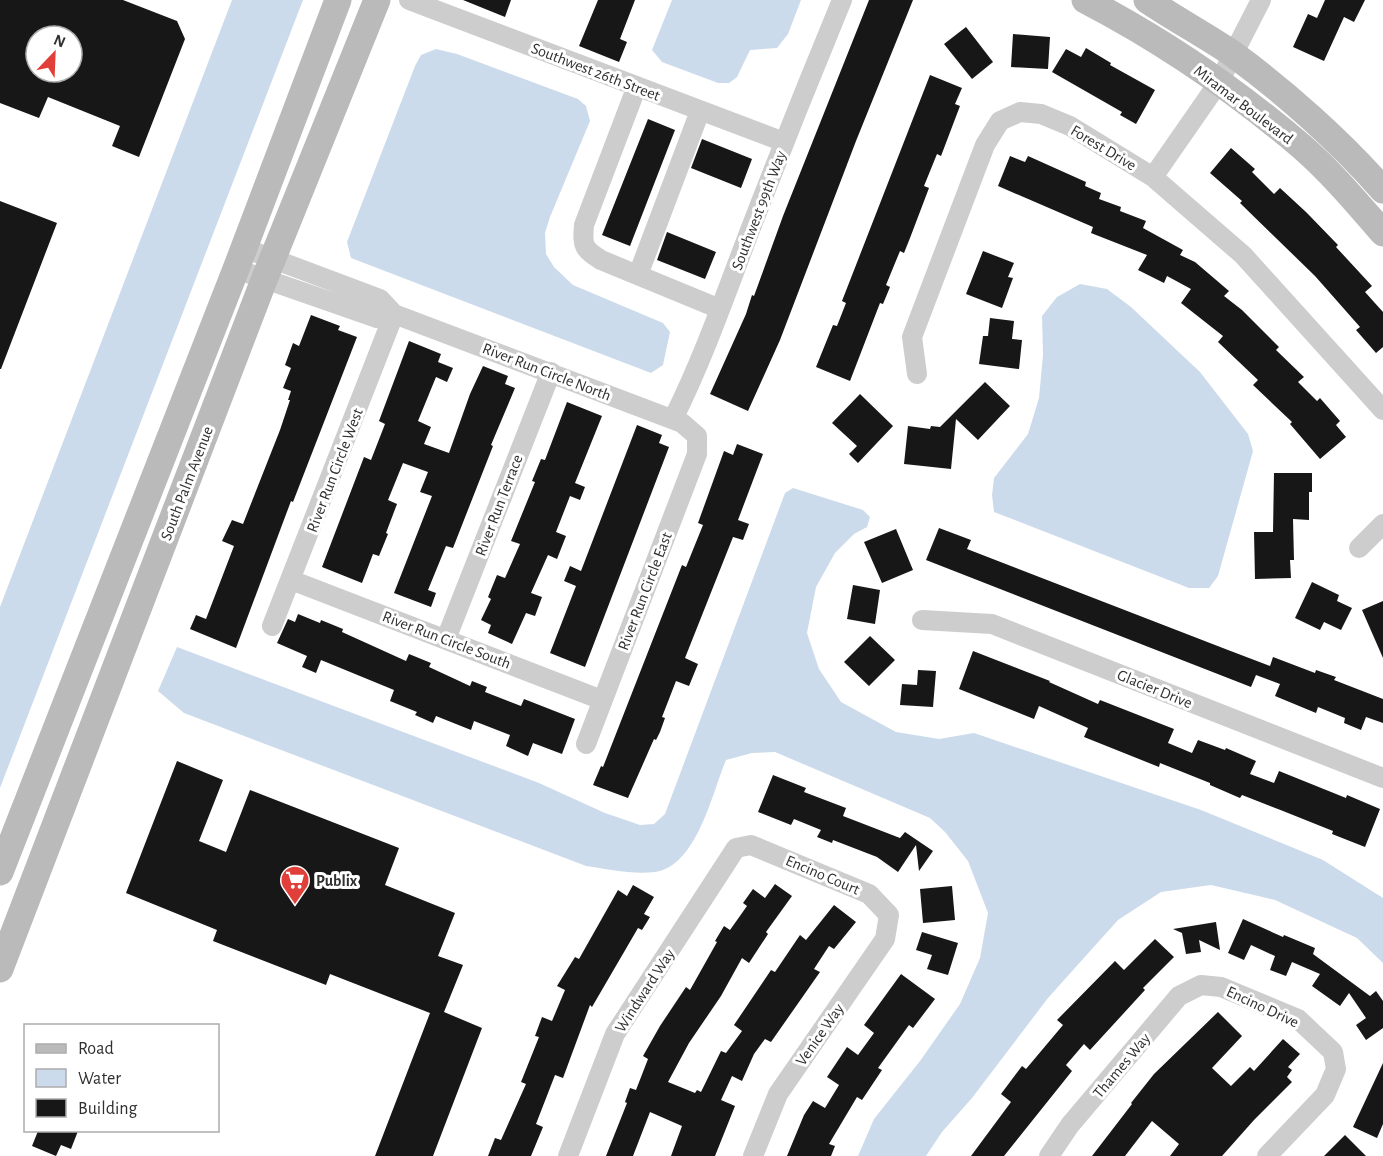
<svg xmlns="http://www.w3.org/2000/svg" width="1383" height="1156" font-family="'Alegreya Sans',sans-serif">
<style>
.water{fill:#ccdbeb}
.building{fill:#171717;fill-rule:evenodd}
.lines{fill:none;stroke-linecap:round;stroke-linejoin:round}
.street{stroke:#cdcdcd;stroke-width:20}
.secondary{stroke:#bababa;stroke-width:27}
.labels{text-anchor:middle;stroke-width:6;stroke-linejoin:round;paint-order:stroke}
.street-label{font-size:16px;fill:#303030;stroke:#fff}
.poi-label{font-size:16px;font-weight:bold;fill:#303030;stroke:#fff;text-anchor:start}
</style>
<rect width="100%" height="100%" fill="#fff"/>
<path class="water" d="M232,0H303L0,788V607Z
M672,0H801L788,34L777,48L750,50L737,77L729,83H718L662,62L652,50Z
M436,49L457,54L578,99L586,106L590,121L550,217L545,233L546,254L554,267L573,285L663,323L670,332L663,365L651,373L351,258L347,242L415,66L421,55Z
M1080,284L1107,289L1131,307L1200,372L1248,434L1253,451L1218,576L1209,588H1189L994,512L992,495L994,478L1028,434L1039,398L1043,355L1042,316L1057,297Z
M793,488L863,510L870,517L867,527L854,534L835,553L816,587L807,633L819,669L841,702L896,732L939,739L974,733L1201,810L1323,860L1383,898V963L1357,938L1275,900L1211,885L1161,892L1118,920L1048,998L972,1098L942,1132L926,1156H858L874,1119L920,1061L960,1004L980,958L988,913L968,861L945,832L930,818L775,752L752,753L726,760C712,793 697,866 655,872C633,875 607,869 586,866L184,713L158,691L177,647L539,783L605,813L640,825L654,824L665,814L785,493Z"/>
<path class="building" d="M0,0H123L177,21L185,39L139,157L112,146L120,126L48,97L39,118L0,103ZM36,36H72V72H36Z
M463,0H511L505,17Z
M598,0H635L620,39L627,42L619,62L579,46Z
M869,0H913L856,141L780,340L748,411L710,394L746,314L752,295L754,296L783,216Z
M1325,0H1365L1354,22L1344,17L1324,61L1293,47L1308,14L1317,18Z
M966,27L993,62L972,79L944,44Z
M1013,34L1050,37L1048,69L1011,67Z
M1086,48L1111,63L1110,65L1155,90L1136,124L1120,115L1122,112L1052,72L1066,49L1081,57Z
M930,75L962,88L955,104L960,106L941,156L937,154L924,186L929,188L910,238L904,253L900,251L886,285L890,287L883,304L880,303L850,381L816,367L833,325L837,326L846,303L842,301Z
M648,119L675,130L630,246L602,235Z
M702,139L752,159L741,188L691,168Z
M1231,148L1255,169L1252,172L1274,194L1280,188L1306,212L1338,245L1336,247L1372,286L1365,292L1383,312V347L1376,353L1356,330L1360,327L1315,276L1240,203L1242,201L1210,173Z
M1010,156L1025,162L1028,156L1086,182L1085,186L1101,193L1099,199L1121,207L1120,211L1146,221L1143,228L1183,250L1180,255L1195,262L1229,291L1224,296L1242,310L1279,347L1276,350L1304,377L1298,382L1317,401L1320,398L1340,421L1336,425L1346,437L1320,459L1290,424L1292,422L1253,385L1258,380L1218,342L1223,336L1181,303L1191,289L1167,276L1164,283L1138,270L1147,255L1091,233L1093,227L998,186Z
M0,201L57,223L1,369H0Z
M667,232L716,252L705,279L657,260Z
M983,251L1014,263L1008,277L1013,278L1002,308L966,294Z
M311,315L340,326L338,330L357,337L293,502L291,501L236,648L190,629L196,615L206,619L234,546L222,541L232,520L243,524L280,430L290,400H288L291,391L283,388L291,368L285,365L293,343L299,346Z
M990,318L1014,321L1012,339L1022,340L1019,369L979,364L983,336H988Z
M409,341L441,354L438,362L453,368L447,382L436,377L418,421L431,427L424,444L449,453L470,394L483,366L508,376L505,384L515,388L491,445L493,446L453,548L446,546L428,590L436,593L431,607L394,593L432,496L420,492L428,472L403,463L388,500L397,504L386,533L388,534L379,556L373,554L362,583L322,567L364,457L371,460L385,424L379,421Z
M985,382L1010,406L978,440L956,419L951,469L904,464L908,426L930,429L931,426L940,427Z
M860,394L893,426L858,463L849,454L857,446L832,423Z
M567,402L602,416L575,483L585,487L580,500L570,496L556,532L566,536L557,559L548,555L531,593L542,597L535,616L526,613L512,644L488,633L491,625L481,620L491,599L488,597L497,575L505,578L520,544L511,541L535,482L532,481L541,459L545,460Z
M637,425L662,435L659,443L669,447L585,667L550,653L576,586L564,581L570,566L581,571Z
M737,444L763,454L738,520L749,524L743,540L733,537L685,658L698,664L689,686L676,681L662,717L665,718L660,732L656,740L654,739L628,798L593,785L601,766L603,767L682,565L686,567L703,525L698,523L724,451L733,455Z
M1274,473H1312V492H1309V520L1293,519L1294,560H1290L1291,578L1255,579L1254,532H1273Z
M939,528L971,540L967,549L1228,650L1270,666L1273,657L1315,673L1316,670L1336,677L1334,680L1383,699V723L1366,717L1361,730L1344,723L1345,718L1318,707L1316,713L1275,696L1280,684L1256,675L1251,687L926,560Z
M896,529L913,570L882,583L864,542Z
M1312,582L1339,595L1337,601L1352,608L1341,630L1324,622L1320,630L1295,618Z
M853,585L880,590L875,624L847,619Z
M1383,601V658L1362,610Z
M298,614L320,623L321,620L343,629L342,632L406,661L409,654L431,663L429,667L470,686L472,681L487,687L485,692L521,706L524,699L575,719L562,754L533,743L528,756L506,746L510,735L474,721L471,730L436,716L433,723L415,715L417,712L390,701L394,690L321,660L316,673L302,667L307,656L277,643L288,619L295,622Z
M870,636L895,660L869,686L844,662Z
M973,651L1050,681L1049,682L1098,704L1100,700L1174,729L1168,743L1192,753L1198,740L1225,750L1226,748L1256,761L1250,774L1274,783L1279,771L1346,798L1347,795L1380,809L1365,847L1332,834L1333,831L1283,811L1242,795L1240,798L1210,785V783L1160,763L1159,767L1084,737L1088,728L1039,706L1034,719L959,689Z
M918,670L936,671L933,707L900,705L902,684L917,685Z
M177,761L223,780L199,841L226,852L250,790L399,848L385,885L455,913L438,956L463,965L444,1012L482,1028L433,1156H375L430,1013L330,974L326,985L213,941L217,930L126,893Z
M773,775L806,788L804,792L846,808L843,816L900,838L905,832L933,851L919,871L916,845L898,872L877,857L833,840L832,843L817,837L821,830L794,819L791,825L758,812Z
M775,884L792,896L766,932L768,934L749,963L742,958L721,996L689,1043L668,1082L695,1093L697,1090L701,1092L721,1051L726,1053L742,1031L734,1025L771,970L775,972L800,935L806,940L834,905L856,922L834,949L829,946L814,969L820,972L771,1042L765,1039L754,1054L742,1081L732,1076L721,1100L735,1106L715,1156H671L682,1126L650,1112L633,1156H606L627,1103L625,1102L630,1088L636,1090L648,1059L643,1056L660,1026L686,987L690,990L717,942L715,941L724,926L730,930L747,906L743,903L753,889L765,898Z
M633,885L654,897L644,914L650,917L642,930L638,928L592,1007L590,1005L563,1078L555,1075L536,1124L543,1127L531,1156H488L495,1138L501,1140L526,1084L521,1082L539,1037L535,1036L542,1017L552,1021L565,990L557,986L575,957L579,959L618,890L627,896Z
M952,886L955,920L923,923L920,889Z
M1243,919L1283,937L1284,935L1315,948L1313,954L1370,996L1376,991L1383,1001V1028L1366,1040L1356,1025L1366,1018L1349,993L1340,1006L1312,986L1320,974L1292,962L1286,976L1270,970L1275,956L1251,945L1244,960L1228,953Z
M1216,922L1220,950L1199,940L1201,952L1186,954L1182,933L1173,929Z
M922,932L958,943L948,975L927,969L932,955L916,950Z
M1155,939L1174,957L1143,988L1145,990L1090,1050L1084,1044L1066,1065L1072,1071L1004,1156H971L1011,1102L1001,1094L1022,1066L1026,1069L1063,1025L1057,1020L1115,961L1124,970Z
M901,974L935,999L913,1028L909,1025L878,1068L882,1070L862,1100L857,1097L829,1144L835,1146L831,1156H787L804,1115L813,1101L825,1108L839,1085L827,1077L847,1047L858,1055L874,1033L864,1025Z
M1218,1012L1242,1036L1212,1068L1231,1086L1250,1067L1254,1071L1283,1039L1300,1054L1288,1067L1292,1070L1287,1077L1292,1082L1254,1120L1222,1156H1170L1179,1144L1152,1121L1125,1156H1092L1132,1104L1131,1103L1154,1074Z
M1383,1063V1124L1377,1138L1353,1127Z
M38,1131H78L71,1149L61,1145L56,1156L32,1146Z
M1345,1135L1366,1156H1324Z"/>
<g class="lines">
<path class="street" d="M409,0L784,142
M637,86L584,225C582,247 584,249 601,260L720,309
M1153,177L1219,82L1261,0
M244,248L380,299L394,314L682,423L697,436V454L586,744
M236,269L377,318L394,314
M638,275L700,111
M917,374L912,337L985,145L1000,121L1020,112L1041,114L1070,126L1153,177L1243,255L1383,410
M673,419C704,357 727,290 752,225C781,150 811,75 842,0
M1359,548L1383,524
M291,580L602,700
M922,620L992,624L1383,778
M272,626L394,314
M446,639L551,372
M568,1156L615,1034L736,848L751,845L869,894L889,915L885,939L778,1094L753,1156
M1049,1156L1070,1125L1179,996L1201,985L1221,987L1298,1019L1333,1052L1336,1069L1325,1095L1267,1156"/>
<path class="secondary" d="M1085,0C1162,40 1235,90 1301,146C1331,172 1357,203 1383,233
M1147,0C1175,19 1205,35 1233,54C1285,92 1341,142 1383,190
M0,872L236,269L338,0
M0,969L264,280L377,0"/>
</g>
<defs>
<g id="supermarket-pin" transform="scale(1.5)"><path d="M0 17L-7.5 6A9.5 9.5 0 1 1 7.5 6Z" fill="#e04039" stroke="#fff"/><path d="M-6-5.5h2.5l.6 2H6L4.5 2H-2.5L-4.4-4H-6ZM-1.5 3.2a1.3 1.3 0 1 0 .1 0ZM3 3.2a1.3 1.3 0 1 0 .1 0Z" fill="#fff"/></g>
</defs>
<g fill-rule="evenodd">
<use href="#supermarket-pin" x="295" y="880"/>
</g>
<g class="labels">
<g class="street-label">
<text transform="translate(596 71) rotate(21)" y="6">Southwest 26th Street</text>
<text transform="translate(1244 104) rotate(37)" y="6">Miramar Boulevard</text>
<text transform="translate(1104 147) rotate(31)" y="6">Forest Drive</text>
<text transform="translate(758 210) rotate(-69)" y="6">Southwest 99th Way</text>
<text transform="translate(547 371) rotate(21)" y="6">River Run Circle North</text>
<text transform="translate(334 470) rotate(-69)" y="6">River Run Circle West</text>
<text transform="translate(186 483) rotate(-69)" y="6">South Palm Avenue</text>
<text transform="translate(498 505) rotate(-69)" y="6">River Run Terrace</text>
<text transform="translate(644 591) rotate(-69)" y="6">River Run Circle East</text>
<text transform="translate(447 639) rotate(21)" y="6">River Run Circle South</text>
<text transform="translate(1155 688) rotate(22)" y="6">Glacier Drive</text>
<text transform="translate(823 874) rotate(23)" y="6">Encino Court</text>
<text transform="translate(644 990) rotate(-57)" y="6">Windward Way</text>
<text transform="translate(1263 1006) rotate(25)" y="6">Encino Drive</text>
<text transform="translate(819 1034) rotate(-55)" y="6">Venice Way</text>
<text transform="translate(1121 1065) rotate(-50)" y="6">Thames Way</text>
</g>
<g class="poi-label">
<text x="316" y="886">Publix</text>
</g>
</g>
<rect x="24" y="1024" width="195" height="108" fill="#ffffff" stroke="#acacac" stroke-width="1.5"/>
<rect x="36" y="1044" width="30" height="9" fill="#bababa" stroke="#acacac" stroke-width="1.5"/>
<text x="78" y="1054" font-size="18" fill="#303030">Road</text>
<rect x="36" y="1069" width="30" height="18" fill="#ccdbeb" stroke="#acacac" stroke-width="1.5"/>
<text x="78" y="1084" font-size="18" fill="#303030">Water</text>
<rect x="36" y="1099" width="30" height="18" fill="#171717" stroke="#acacac" stroke-width="1.5"/>
<text x="78" y="1114" font-size="18" fill="#303030">Building</text>
<g transform="translate(54 54) rotate(23)"><circle r="28" fill="#ffffff" stroke="#acacac" stroke-width="1.5"/>
<path d="M0-4.5L10 22L0 15L-10 22Z" fill="#e04039"/>
<text y="-9" font-size="16" font-weight="bold" text-anchor="middle" fill="#303030">N</text>
</g>
</svg>
